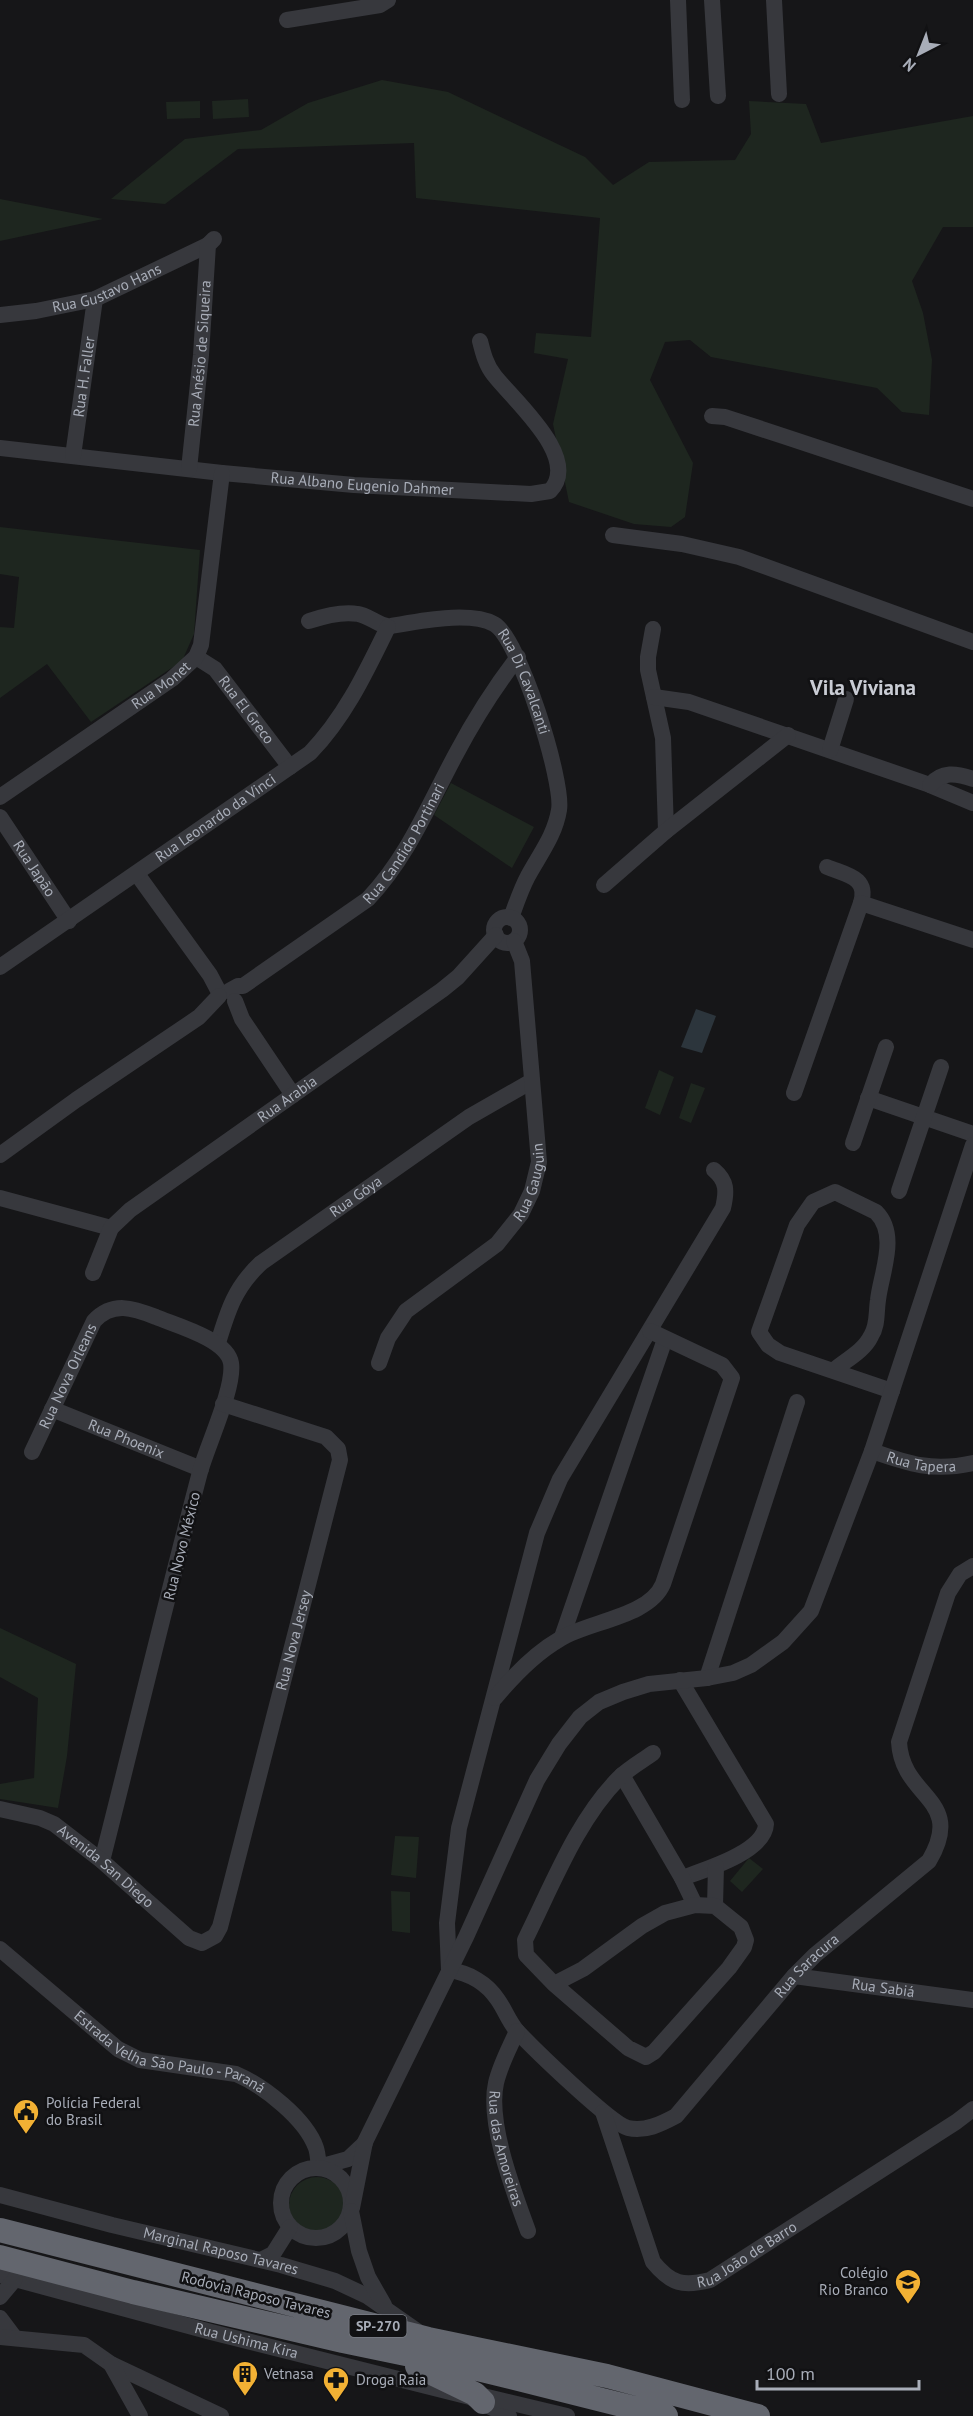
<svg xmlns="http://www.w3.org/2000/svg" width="973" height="2416" font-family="'PT Sans',sans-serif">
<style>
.green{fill:#1e261f}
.water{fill:#2c353c}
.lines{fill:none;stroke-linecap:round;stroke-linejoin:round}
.minor{stroke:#37383d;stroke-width:16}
.highway{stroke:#63666e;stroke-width:24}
.labels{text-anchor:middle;stroke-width:5;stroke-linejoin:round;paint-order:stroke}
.shield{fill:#111113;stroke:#7b7e86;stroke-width:1.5}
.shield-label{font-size:14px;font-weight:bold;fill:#a8adb8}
.street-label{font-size:15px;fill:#a8adb8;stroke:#111113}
.poi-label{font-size:15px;fill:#a8adb8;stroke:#111113;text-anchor:start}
.district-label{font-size:21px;font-weight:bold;fill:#c9ccd4;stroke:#111113}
</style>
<rect width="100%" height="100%" fill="#161618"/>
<path class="green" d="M382,80L448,92L585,157L613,185L649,162L735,160L751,134L749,101L806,104L821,143L973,116V227H943L912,281L923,313L932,360L929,415L902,412L877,388L711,357L690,340L665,342L650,380L693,463L685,517L671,527L634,524L569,502L553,424L568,359L534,353L536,333L591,337L600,218L416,198L414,143L238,149L165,204L111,199L185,139L261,130L308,103Z
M248,99L249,117L213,119L212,101Z
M200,101V118L167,119L166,102Z
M0,199L103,219L0,241Z
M0,527L200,550L194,634L182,661L91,722L47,664L0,698V627L14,628L19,577L0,574Z
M451,783L534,827L512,868L434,815Z
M659,1070L674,1077L660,1115L645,1108Z
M691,1083L705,1088L691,1123L679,1118Z
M0,1628L76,1664L67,1756L58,1808L0,1799V1784L34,1778L38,1698L0,1677Z
M395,1836L419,1837L416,1878L391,1875Z
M749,1858L763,1869L742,1892L730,1881Z
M391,1891L410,1892V1933L392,1931Z
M289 2205a28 28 0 1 1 56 0a28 28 0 1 1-56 0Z"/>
<path class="water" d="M696,1009L716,1016L702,1053L681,1047Z"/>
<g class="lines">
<g class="minor">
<path d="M678,0L682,100"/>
<path d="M712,0L718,96"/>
<path d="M774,0L779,94"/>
<path d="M287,20L380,5L388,0"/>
<path id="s1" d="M0,315L36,311L95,299L208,245"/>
<path d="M712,416L725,417L783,436L973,499"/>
<path id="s2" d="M0,448L222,473L354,485L531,494L550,491C582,458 513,400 494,375C486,365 483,353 480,341"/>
<path id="s3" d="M73,456L95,299"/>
<path id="s4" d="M189,469L201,355L208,245L214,239"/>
<path d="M613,535L682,544L739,557L973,642"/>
<path id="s5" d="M309,621C324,616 342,611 358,614C368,615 382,628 391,626C418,621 470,611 494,624C519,637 564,782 559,810C555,835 540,854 528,876C521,889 516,904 511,918"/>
<path d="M653,629L648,657V670L663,738L666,831"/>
<path id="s6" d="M196,657L215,669L290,767"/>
<path d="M654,697L689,702L930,785L973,803"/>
<path d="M830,750L846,699"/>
<path d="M930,785C942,771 956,773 973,779"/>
<path id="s7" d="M0,797L172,679L196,657L201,645L222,473"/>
<path id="s8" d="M0,817L69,921"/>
<path d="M827,867C846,875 869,877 861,903"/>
<path d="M137,874L210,975L220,994"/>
<path d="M604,885L666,831L788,735"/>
<circle cx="507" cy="930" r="13"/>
<path id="s9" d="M0,967L310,753C345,717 366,672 388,627"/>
<path id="s10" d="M229,991L238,986H243L368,899C408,857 429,804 456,754C474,720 495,687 518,657"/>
<path d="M235,1001L242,1019L293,1095"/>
<path d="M794,1093L861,903L973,940"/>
<path d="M868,1098L973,1134"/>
<path d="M853,1143L886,1047"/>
<path d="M0,1155L76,1100L199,1017L219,996"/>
<path id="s11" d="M714,1170C727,1181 727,1191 723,1208L560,1479L537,1533L459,1828L447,1923L449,1970C469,1973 487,1983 498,2000C505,2010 509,2022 517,2031C533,2048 611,2124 628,2128C645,2132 661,2124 676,2116L794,1976L815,1955L929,1861C966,1798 902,1799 899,1742L948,1593L960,1574L973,1566"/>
<path d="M899,1191L941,1067"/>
<path d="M0,1198L111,1228"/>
<path id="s12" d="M93,1273L111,1228L130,1210L442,990L458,977L496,935"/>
<path id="s13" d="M218,1343C228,1310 235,1287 261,1263L469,1117L532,1081"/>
<path id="s14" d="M379,1363L388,1338L406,1311L497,1244L521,1214L532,1191L539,1162L522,961L514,941"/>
<path d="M834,1370C846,1360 864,1351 871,1336C878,1325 876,1313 878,1300C881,1273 899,1235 876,1212L835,1192L813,1202L797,1225L759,1332L768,1345L780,1353L892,1391"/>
<path id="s15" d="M52,1409L201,1469"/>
<path id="s16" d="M872,1451C909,1464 933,1472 973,1463"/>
<path id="s17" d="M32,1452L94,1321C113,1301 133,1308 156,1317C175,1325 227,1339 231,1363C235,1387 207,1446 200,1472C166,1601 135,1731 102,1861"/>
<path d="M562,1637L665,1339"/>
<path d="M707,1678L797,1402"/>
<path d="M680,1680L766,1824C765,1852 704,1870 682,1878"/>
<path d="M495,1698C514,1675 534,1654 560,1639C589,1621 649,1617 663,1584L732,1378L722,1365L650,1331"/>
<path d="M622,1775L682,1878L695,1905"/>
<path id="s18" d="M0,1809L40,1818L54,1824L102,1861L189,1938L202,1943L215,1936L220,1927L340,1460L338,1449L326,1437L223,1404"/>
<path d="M715,1906L716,1866"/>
<path id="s19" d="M0,1949L118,2049L140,2060L236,2074C264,2086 306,2119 316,2148C318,2154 318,2161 319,2167L348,2159L365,2143"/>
<path id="s20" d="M794,1976L973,2000"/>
<path d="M554,1984L583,1969L642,1926L665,1913L695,1905L715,1906L741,1927L746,1940L744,1947L729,1968L654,2052L646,2057L628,2048L554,1984L526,1955L525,1940C552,1886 577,1820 619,1778C629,1768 642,1761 653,1753"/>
<path id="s21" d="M517,2031C510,2047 500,2065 496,2083C487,2123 514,2192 528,2231"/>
<path id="s22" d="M603,2112L653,2262C671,2284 683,2287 710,2280L956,2122L973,2109"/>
<circle cx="316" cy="2203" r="35"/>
<path id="s23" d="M0,2195L112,2225L281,2265L335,2281L367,2296L420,2333"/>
<path d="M352,2208L365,2142L466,1937L537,1780L559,1744L580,1717L599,1702L623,1692L649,1684L707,1678L733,1673L751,1665L783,1642L811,1611L872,1451L973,1145"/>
<path d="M351,2211L359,2251L368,2277L384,2305"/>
<path d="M261,2260L273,2254L290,2227"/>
<path id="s24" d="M0,2275L211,2332L470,2397L509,2416"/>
<path d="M0,2297L15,2279"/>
<path d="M0,2318L15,2338"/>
<path d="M0,2337L84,2345L111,2364L221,2416"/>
<path d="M111,2364L140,2416"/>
<path d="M479,2395L567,2416"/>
</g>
<path class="highway" d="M0,2230L428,2339L607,2376L758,2416
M0,2257L133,2292L343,2341L478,2369L666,2416
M417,2366L475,2394L483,2402"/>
</g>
<defs>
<g id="civic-pin" transform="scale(1.35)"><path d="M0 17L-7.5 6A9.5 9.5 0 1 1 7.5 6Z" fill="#f2b134" stroke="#111113"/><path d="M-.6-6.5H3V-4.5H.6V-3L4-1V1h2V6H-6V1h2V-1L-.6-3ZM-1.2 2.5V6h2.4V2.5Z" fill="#111"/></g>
<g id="school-pin" transform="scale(1.35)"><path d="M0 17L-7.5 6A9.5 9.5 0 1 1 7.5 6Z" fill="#f2b134" stroke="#111113"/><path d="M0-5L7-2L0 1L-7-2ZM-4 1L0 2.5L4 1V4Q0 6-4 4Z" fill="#111"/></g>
<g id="building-pin" transform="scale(1.35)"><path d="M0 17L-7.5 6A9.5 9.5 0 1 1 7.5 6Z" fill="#f2b134" stroke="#111113"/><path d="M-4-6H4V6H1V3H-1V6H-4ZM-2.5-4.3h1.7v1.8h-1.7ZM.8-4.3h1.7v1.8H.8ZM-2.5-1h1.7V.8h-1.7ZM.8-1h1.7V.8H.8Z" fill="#111"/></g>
<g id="pharmacy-pin" transform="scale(1.35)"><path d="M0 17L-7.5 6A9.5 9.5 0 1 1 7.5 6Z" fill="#f2b134" stroke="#111113"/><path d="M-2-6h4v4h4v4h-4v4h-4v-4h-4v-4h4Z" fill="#111"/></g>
</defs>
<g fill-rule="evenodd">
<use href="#civic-pin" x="26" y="2112"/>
<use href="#school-pin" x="908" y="2282"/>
<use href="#building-pin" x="245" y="2374"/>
<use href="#pharmacy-pin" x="336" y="2380"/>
</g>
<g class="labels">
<rect class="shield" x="349.5" y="2315" width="57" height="22" rx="4.5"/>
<g class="shield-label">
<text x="378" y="2331">SP-270</text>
</g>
<g class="street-label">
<text dy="5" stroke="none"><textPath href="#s1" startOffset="111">Rua Gustavo Hans</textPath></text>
<text dy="5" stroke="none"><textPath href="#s4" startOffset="116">Rua Anésio de Siqueira</textPath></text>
<text dy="5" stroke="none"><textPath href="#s3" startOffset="80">Rua H. Faller</textPath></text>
<text dy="5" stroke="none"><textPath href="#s2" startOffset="364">Rua Albano Eugenio Dahmer</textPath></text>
<text dy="5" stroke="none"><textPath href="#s5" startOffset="256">Rua Di Cavalcanti</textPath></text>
<text dy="5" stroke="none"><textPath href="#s7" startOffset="196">Rua Monet</textPath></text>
<text dy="5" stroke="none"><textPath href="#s6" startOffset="74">Rua El Greco</textPath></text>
<text dy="5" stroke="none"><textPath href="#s9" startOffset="262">Rua Leonardo da Vinci</textPath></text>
<text dy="5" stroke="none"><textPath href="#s10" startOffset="234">Rua Candido Portinari</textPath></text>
<text dy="5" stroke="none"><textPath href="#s8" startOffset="62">Rua Japão</textPath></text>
<text dy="5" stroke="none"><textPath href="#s12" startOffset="267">Rua Arabia</textPath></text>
<text dy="5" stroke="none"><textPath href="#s14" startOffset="244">Rua Gauguin</textPath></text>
<text dy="5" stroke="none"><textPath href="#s13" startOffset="208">Rua Góya</textPath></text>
<text dy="5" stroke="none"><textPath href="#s17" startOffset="84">Rua Nova Orleans</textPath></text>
<text dy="5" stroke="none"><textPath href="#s15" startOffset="80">Rua Phoenix</textPath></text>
<text dy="5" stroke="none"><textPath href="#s16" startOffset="51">Rua Tapera</textPath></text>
<text transform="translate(182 1546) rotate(-76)" y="5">Rua Novo México</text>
<text dy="5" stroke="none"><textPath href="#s18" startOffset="568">Rua Nova Jersey</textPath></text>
<text dy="5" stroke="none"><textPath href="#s18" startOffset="123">Avenida San Diego</textPath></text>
<text dy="5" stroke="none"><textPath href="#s11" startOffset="1358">Rua Saracura</textPath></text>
<text dy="5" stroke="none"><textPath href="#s20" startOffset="90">Rua Sabiá</textPath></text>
<text dy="5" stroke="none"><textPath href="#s19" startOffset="204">Estrada Velha São Paulo - Paraná</textPath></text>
<text dy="5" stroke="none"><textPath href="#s21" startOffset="123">Rua das Amoreiras</textPath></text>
<text dy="5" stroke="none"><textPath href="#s23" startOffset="228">Marginal Raposo Tavares</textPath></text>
<text dy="5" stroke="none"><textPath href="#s22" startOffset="267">Rua João de Barro</textPath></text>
<text transform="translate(256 2295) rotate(14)" y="5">Rodovia Raposo Tavares</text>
<text dy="5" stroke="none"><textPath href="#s24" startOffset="255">Rua Ushima Kira</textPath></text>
</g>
<g class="poi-label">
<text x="46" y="2108">Polícia Federal<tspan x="46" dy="17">do Brasil</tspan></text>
<text x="888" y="2278" text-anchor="end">Colégio<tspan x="888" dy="17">Rio Branco</tspan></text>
<text x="264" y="2379">Vetnasa</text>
<text x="356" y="2385">Droga Raia</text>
</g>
<g class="district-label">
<text x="863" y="695">Vila Viviana</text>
</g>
</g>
<g transform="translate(919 54) rotate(222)" stroke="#111113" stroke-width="4.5" paint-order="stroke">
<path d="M0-4.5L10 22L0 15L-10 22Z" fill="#a8adb8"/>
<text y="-9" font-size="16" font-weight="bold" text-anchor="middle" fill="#a8adb8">N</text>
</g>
<path d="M757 2380v9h162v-9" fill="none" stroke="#a8adb8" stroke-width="3"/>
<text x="766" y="2380" font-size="18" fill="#a8adb8" stroke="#111113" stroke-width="4.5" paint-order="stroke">100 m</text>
</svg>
